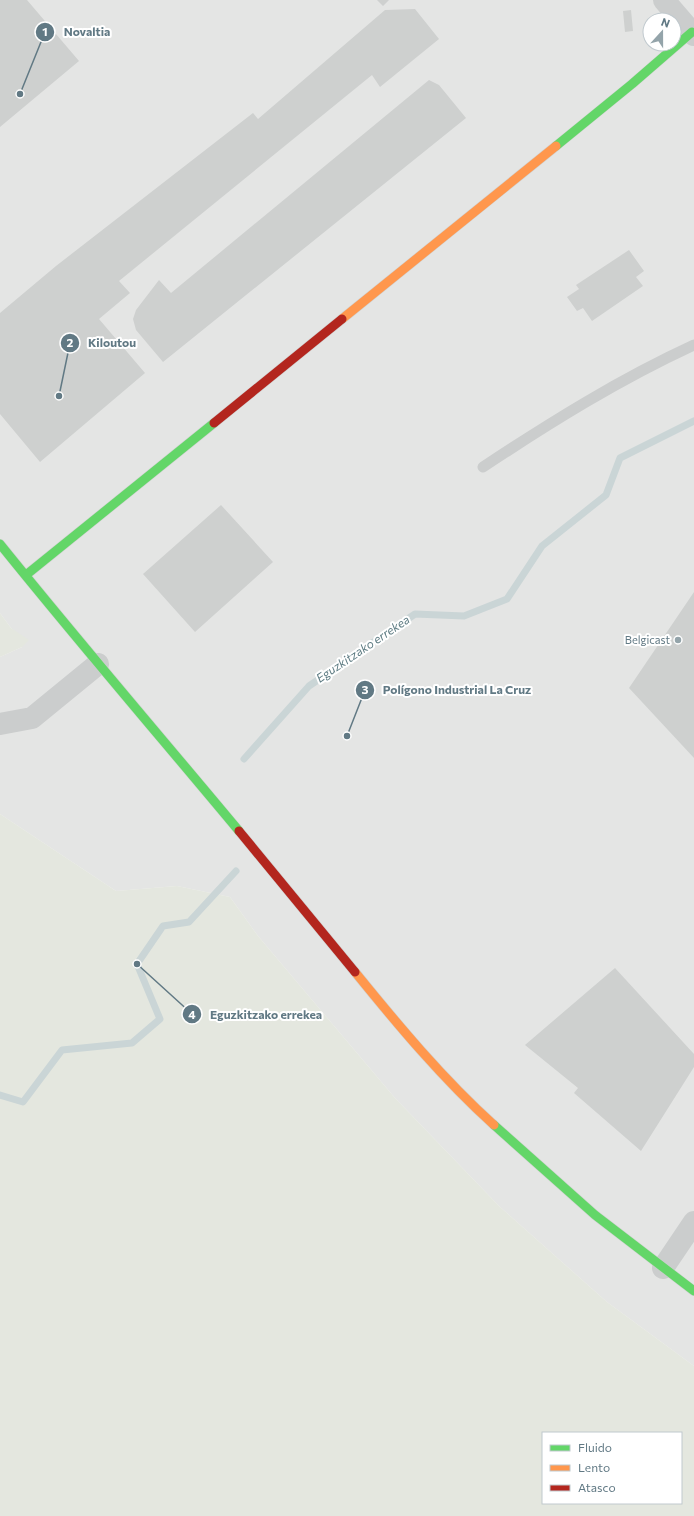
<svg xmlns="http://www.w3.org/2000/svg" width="694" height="1516" font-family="Commissioner,sans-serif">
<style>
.built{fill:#e4e5e4;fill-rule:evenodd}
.green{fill:#e4e7df;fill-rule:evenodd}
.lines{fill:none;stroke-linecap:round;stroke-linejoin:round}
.stream{stroke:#cad5d6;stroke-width:7}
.building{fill:#ced0cf}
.fast-casing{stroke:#d0d2d1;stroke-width:10}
.slow-casing{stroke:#d0d2d1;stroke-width:10}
.jam-casing{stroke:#d0d2d1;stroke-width:10}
.lane{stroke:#cbcdcd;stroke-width:11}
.street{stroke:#cbcdcd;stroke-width:22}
.fast{stroke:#63d668;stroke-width:9}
.slow{stroke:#ff974d;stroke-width:9}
.jam{stroke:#b3261e;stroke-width:9}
.poi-dot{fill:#94a4aa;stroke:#fff;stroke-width:1.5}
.labels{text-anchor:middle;stroke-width:4;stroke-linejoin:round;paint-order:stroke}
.poi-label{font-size:11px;fill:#617984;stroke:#fff;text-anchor:end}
.water-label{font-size:12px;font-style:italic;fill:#5d7b82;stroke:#fff}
.leader{fill:none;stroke:#617984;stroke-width:1.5}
.callout-dot{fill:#617984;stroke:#fff;stroke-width:1.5}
.mark-label{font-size:12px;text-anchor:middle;font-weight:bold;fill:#fff}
.callout-label{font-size:12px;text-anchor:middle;font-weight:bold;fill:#617984;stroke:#fff;stroke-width:4;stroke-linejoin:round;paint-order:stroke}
</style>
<rect width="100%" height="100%" fill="#f4f4f1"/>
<path class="built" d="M0,0H694V1366L607,1302L499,1206L395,1098L258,936L230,897L177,886L116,891L0,814V657L22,647L20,636L11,628L0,613ZM650,20H674V44H650Z"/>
<path class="green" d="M0,613L11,628L29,640L22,647L0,657Z
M0,814L116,891L177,886L230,897L258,936L395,1098L499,1206L607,1302L694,1366V1516H0ZM543,1433H681V1503H543Z"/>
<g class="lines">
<path class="stream" d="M244,759L309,686L415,614L464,616L507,599L542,546L606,495L620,458L694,421
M0,1095L23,1102L62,1050L132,1043L160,1019L137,964L163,926L189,922L236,871"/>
</g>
<path class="building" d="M0,0H27L79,61L0,127Z
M377,0H389L383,6Z
M415,9L439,39L380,87L372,75L119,281L130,293L99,319L145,373L40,462L0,414V313L56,266L253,113L258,119L385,10Z
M631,10L633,31L625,32L623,11Z
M429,80L439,85L466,118L163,362L136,330L133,319L136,310L159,280L171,293Z
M629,250L644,271L636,277L643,286L592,321L583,308L577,311L567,297L579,289L576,285Z
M221,505L273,562L195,632L143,574Z
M694,592V758L629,688Z
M615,968L694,1054V1067L641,1151L574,1093L578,1088L525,1045Z"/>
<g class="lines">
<g class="fast-casing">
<path id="fast" d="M556,146L632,84L692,32
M0,544C78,641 159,735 239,831
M26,575L214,423
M494,1125L595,1215L694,1291"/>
</g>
<g class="slow-casing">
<path id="slow" d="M342,319L556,146
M355,972C398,1025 443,1079 494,1125"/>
</g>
<g class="jam-casing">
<path id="jam" d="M214,423L342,319
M239,831L355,972"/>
</g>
<path class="lane" d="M483,467C551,422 620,379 694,345"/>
<path class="street" d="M664,0L694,35
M0,724L32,718L98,664
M663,1268L694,1222"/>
<use href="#fast" class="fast"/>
<use href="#slow" class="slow"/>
<use href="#jam" class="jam"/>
</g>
<circle class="poi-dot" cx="678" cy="640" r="4"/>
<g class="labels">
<g class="poi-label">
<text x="670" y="644">Belgicast</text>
</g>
<g class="water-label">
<text transform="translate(363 649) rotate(-34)" y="4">Eguzkitzako errekea</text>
</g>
</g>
<path class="leader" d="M20 94L45 32M59 396L70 343M347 736L365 690M137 964L192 1014"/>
<g class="callout-dot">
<circle cx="20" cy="94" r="4"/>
<circle cx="59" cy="396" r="4"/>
<circle cx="347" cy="736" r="4"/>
<circle cx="137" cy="964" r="4"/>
<circle cx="45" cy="32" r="10"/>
<circle cx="70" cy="343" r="10"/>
<circle cx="365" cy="690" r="10"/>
<circle cx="192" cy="1014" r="10"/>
</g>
<g class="mark-label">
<text x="45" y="36">1</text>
<text x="70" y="347">2</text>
<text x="365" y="694">3</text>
<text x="192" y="1019">4</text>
</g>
<g class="callout-label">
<text x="87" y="36">Novaltia</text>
<text x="112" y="347">Kiloutou</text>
<text x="457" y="694">Polígono Industrial La Cruz</text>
<text x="266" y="1019">Eguzkitzako errekea</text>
</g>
<rect x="542" y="1432" width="140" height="72" fill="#ffffff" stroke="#c0c9ce"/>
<rect x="550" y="1445" width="20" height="6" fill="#63d668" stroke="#c0c9ce"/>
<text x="578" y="1452" font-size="12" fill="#617984">Fluido</text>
<rect x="550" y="1465" width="20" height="6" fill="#ff974d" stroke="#c0c9ce"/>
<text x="578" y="1472" font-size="12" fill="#617984">Lento</text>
<rect x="550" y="1485" width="20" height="6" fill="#b3261e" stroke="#c0c9ce"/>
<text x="578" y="1492" font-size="12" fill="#617984">Atasco</text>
<g transform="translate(662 32) rotate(21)"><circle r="19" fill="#ffffff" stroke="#c0c9ce"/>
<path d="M0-3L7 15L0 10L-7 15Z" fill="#94a4aa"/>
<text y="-6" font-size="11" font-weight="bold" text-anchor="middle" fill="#617984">N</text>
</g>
</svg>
